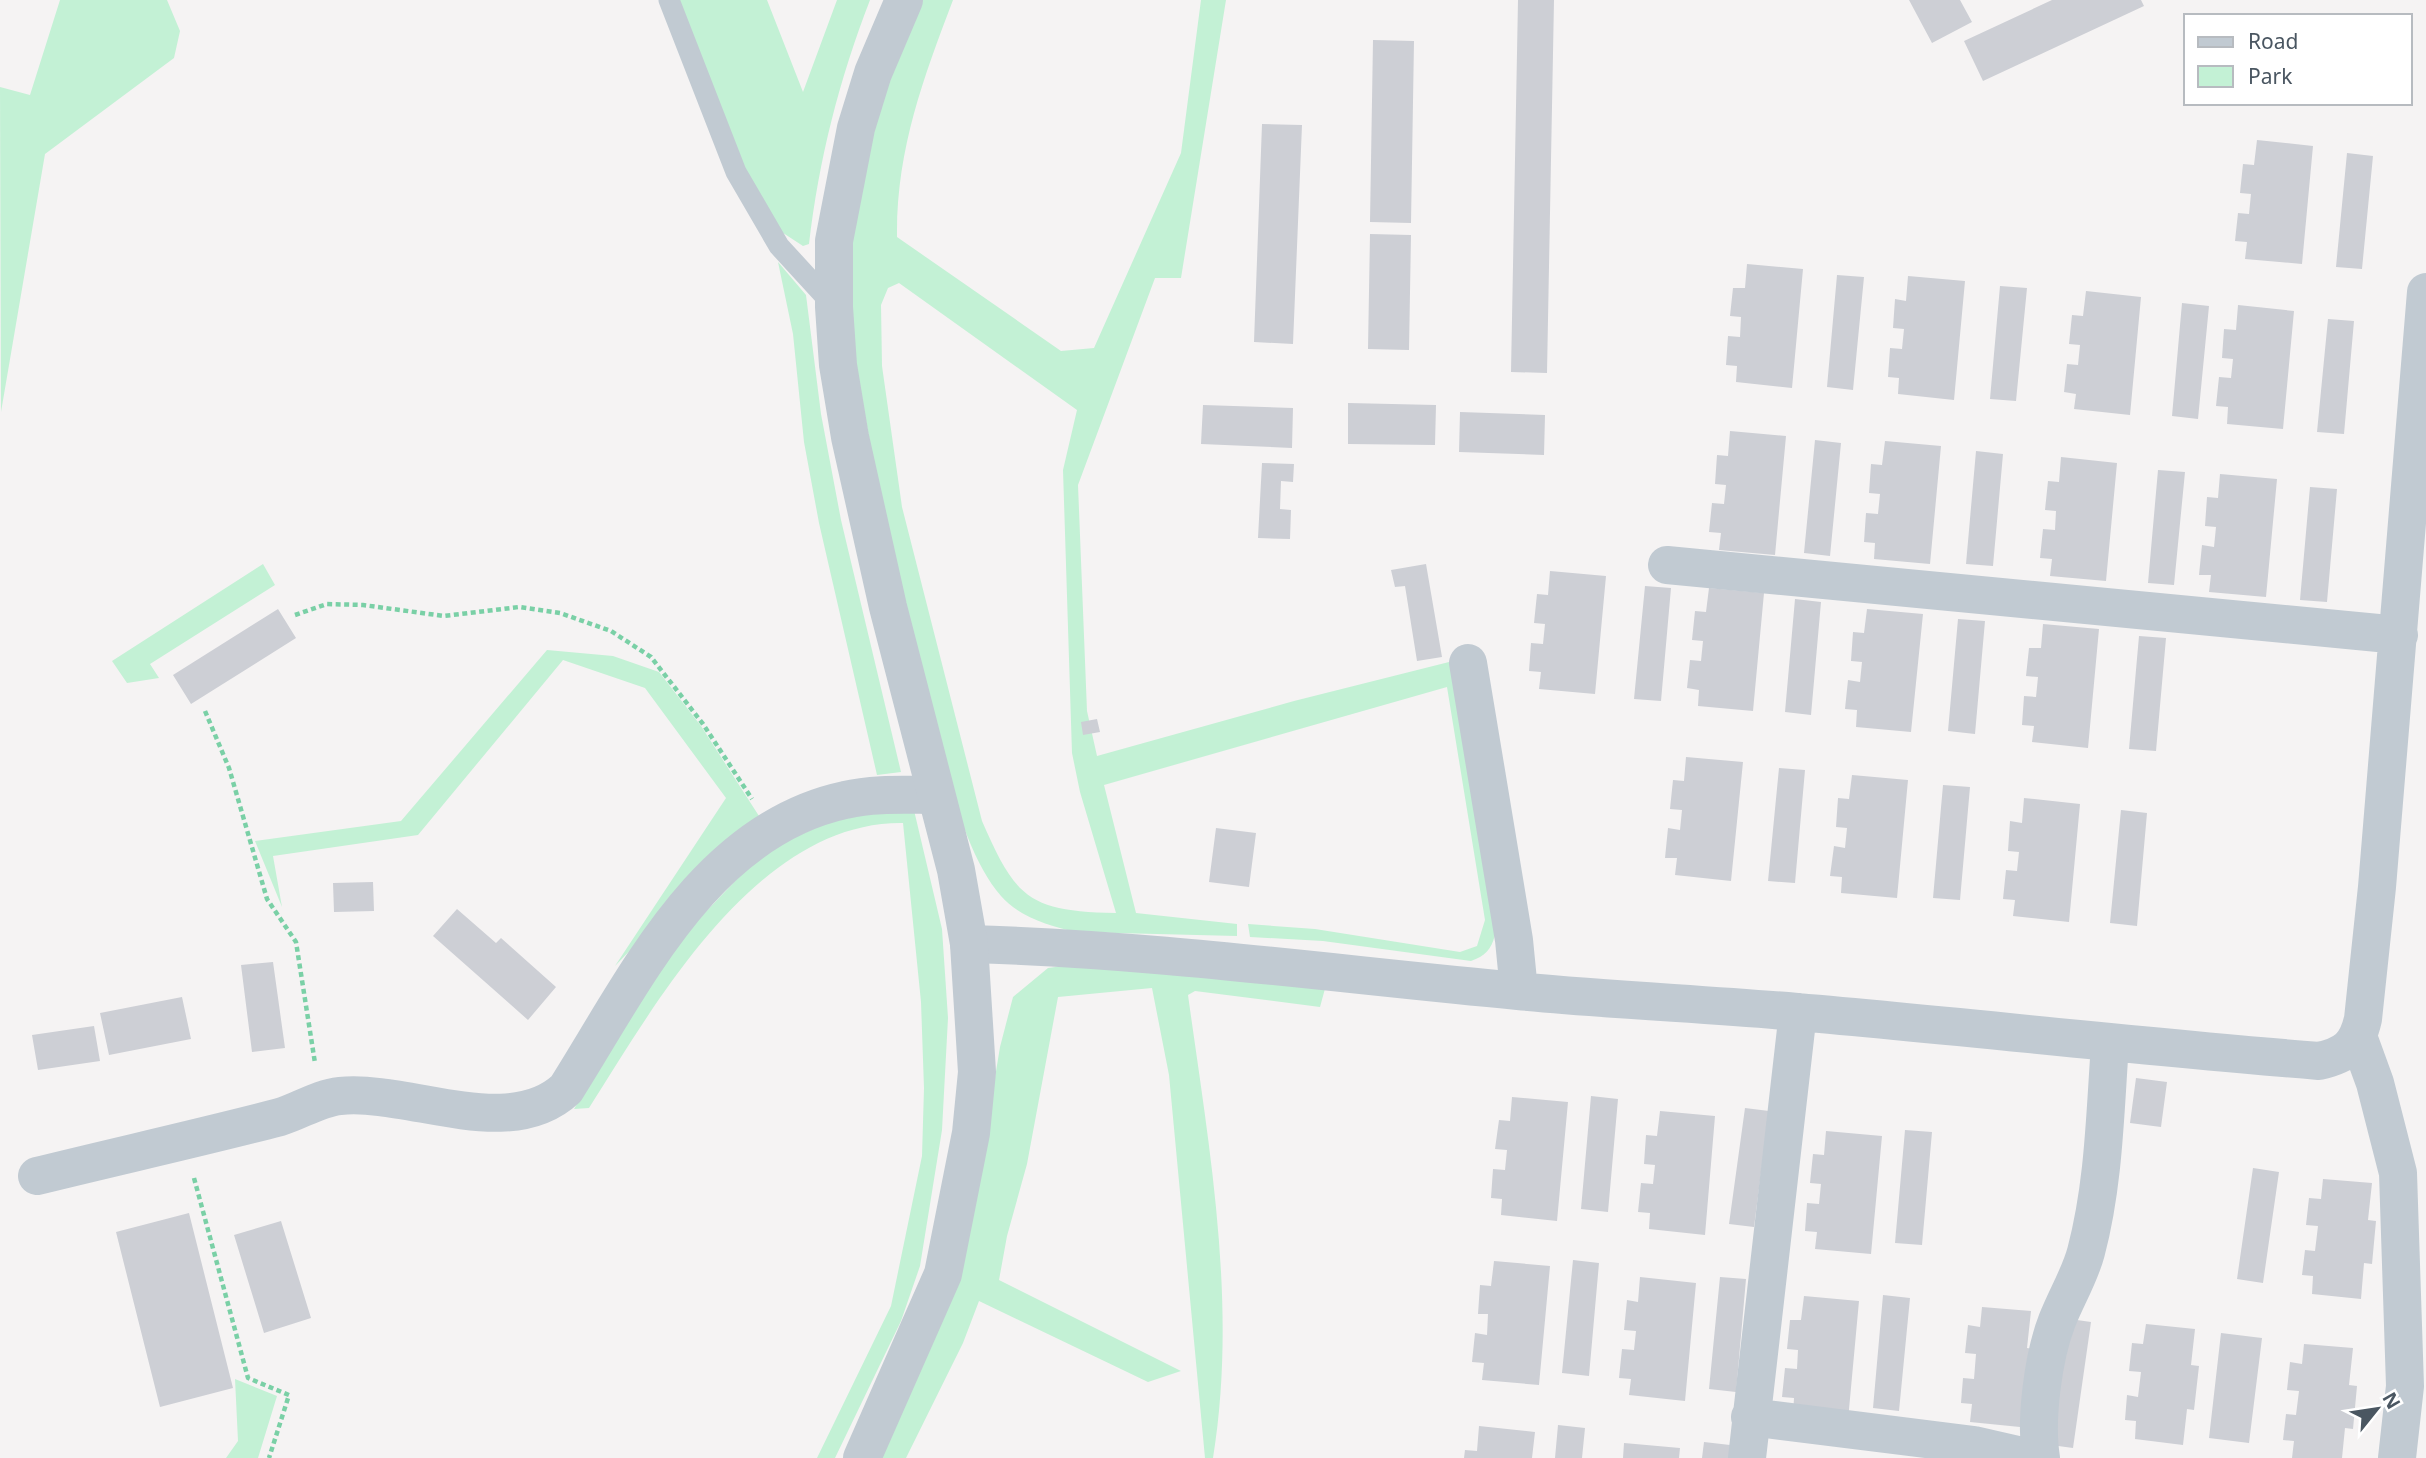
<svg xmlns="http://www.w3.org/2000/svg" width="2426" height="1458" font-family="'Noto Sans',sans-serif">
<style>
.green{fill:#c3f1d5;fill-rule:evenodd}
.building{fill:#cdcfd5}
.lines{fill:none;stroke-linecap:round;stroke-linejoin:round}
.path{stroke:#7ad0a6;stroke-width:4.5;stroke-dasharray:5 3.5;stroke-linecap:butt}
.service{stroke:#c1cad2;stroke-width:21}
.minor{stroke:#c1cad2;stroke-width:38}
.tertiary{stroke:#c1cad2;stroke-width:38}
</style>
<rect width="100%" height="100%" fill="#f5f3f3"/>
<path class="green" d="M60,0H167L180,31L174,58L45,154L1,412L0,87L30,95Z
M676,0H767L803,92L837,0H870C839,80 819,159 809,244L803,246L777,229L747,174Z
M919,0H953C923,79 896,151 897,237L1061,351L1094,348L1181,153L1201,0H1226L1181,278H1155L1078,485L1087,711L1097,756L1294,701L1453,661L1495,935C1491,950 1485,956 1471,961L1323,941L1250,937L1248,924L1315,929L1460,952L1477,946L1485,920L1447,687L1104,785L1136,913L1237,924V936L1076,932C1050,926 1019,917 1001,896C961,850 940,748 925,689C906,616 890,542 875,468C864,409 850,345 850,285C850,242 856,180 866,138C878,93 902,44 919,0ZM899,283L1077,410L1063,470L1072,753L1080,792L1116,913C1029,911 1016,899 982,821L902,507L882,366L881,305L888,288Z
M778,262L806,295L821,414L841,520L901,772L877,775L819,523L804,442L793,334Z
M263,564L275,585L150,664L159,678L127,683L112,661Z
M547,650L613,656L659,672L701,726L759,816L615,966L726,798L645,688L563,660L418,835L273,856L282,907L255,841L401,821Z
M913,806L942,929L948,1018L942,1130L920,1266L901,1321L835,1458H817L891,1306L922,1156L924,1088L921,1002L903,823C758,821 657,1001 589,1108L574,1109L670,949L764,851L849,813Z
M1077,964L1326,985L1320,1007L1195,991L1188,995C1209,1147 1238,1304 1213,1458H1205L1169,1075L1152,988L1058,997L1027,1164L1007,1236L999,1280L1181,1371L1148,1382L979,1301L963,1343L906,1458H879L971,1223L1000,1047L1013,997L1048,968Z
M235,1379L277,1396L258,1458H226L238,1441Z"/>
<path class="building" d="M1518,0H1554L1547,373L1511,372Z
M1909,0H1960L1972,22L1932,43Z
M2052,0H2141L2144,6L1983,81L1964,41Z
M1373,40L1414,41L1411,223L1370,222Z
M1262,124L1302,125L1293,344L1254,342Z
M2257,140L2313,146L2302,264L2245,259L2247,242L2235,241L2238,213L2249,214L2251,194L2240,193L2243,164L2254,165Z
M2347,153L2373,156L2362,269L2336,267Z
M1370,234L1411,235L1409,350L1368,349Z
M1747,264L1803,269L1792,388L1736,382L1737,366L1726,365L1728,336L1740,337L1741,317L1730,316L1733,288H1745Z
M1837,275L1864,277L1853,390L1827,387Z
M1908,276L1965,281L1954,400L1898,394L1899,378L1888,377L1890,348L1902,349L1904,329L1893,328L1895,299L1906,301Z
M2000,286L2027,288L2016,401L1990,399Z
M2086,291L2141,297L2130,415L2074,409L2076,394L2064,392L2067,364L2078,365L2080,345L2069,344L2072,315L2083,316Z
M2182,303L2209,306L2198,419L2172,416Z
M2238,305L2294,311L2283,429L2227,424L2228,407L2216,406L2219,377L2231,378L2233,359L2222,358L2224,329L2236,330Z
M2328,319L2354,321L2344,434L2317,432Z
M1348,403L1436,405L1435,445L1348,444Z
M1203,405L1293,408L1292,448L1201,444Z
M1460,412L1545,415L1544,455L1459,452Z
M1730,431L1786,436L1775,555L1719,550L1721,533L1709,532L1712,503L1724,504L1726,485L1715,484L1717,455L1728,456Z
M1815,440L1841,443L1830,556L1804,553Z
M1885,441L1941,446L1930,564L1874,559L1875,543L1864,542L1866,513L1878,514L1880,494L1869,493L1871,464L1882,465Z
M1976,451L2003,454L1993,566L1966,564Z
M2061,457L2117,463L2106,581L2050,576L2052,559L2040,558L2043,529L2055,530L2056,511L2045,510L2048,481L2059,482Z
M1262,463L1294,464L1293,482L1281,481L1280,509L1291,510L1290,539L1258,538Z
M2158,470L2185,472L2174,585L2148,583Z
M2220,474L2277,479L2266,597L2209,592L2211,575H2199L2202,545L2214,547L2216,527L2205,526L2207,497L2218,498Z
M2310,487L2337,489L2327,602L2300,600Z
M1426,564L1442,657L1417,661L1405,586L1395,587L1391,570Z
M1550,571L1606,576L1595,694L1539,689L1541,672L1529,671L1531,643L1543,644L1545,624L1534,623L1537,594L1548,595Z
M1645,586L1671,588L1661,701L1634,699Z
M1709,588L1764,593L1753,711L1698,706L1699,690L1687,688L1690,660L1701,661L1703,641L1692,640L1695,611L1706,612Z
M1795,599L1821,602L1811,715L1785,712Z
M278,609L296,638L191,704L173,675Z
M1867,609L1923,614L1911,732L1856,727L1857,710L1845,709L1848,680L1860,682L1862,662L1851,661L1853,632L1864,633Z
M1958,619L1985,621L1975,734L1948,731Z
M2043,624L2099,629L2088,748L2032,742L2034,726L2022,725L2024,696L2036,697L2038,677L2026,676L2029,648H2041Z
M2139,636L2166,638L2156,751L2129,749Z
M1097,719L1100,732L1083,735L1081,722Z
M1686,757L1743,762L1731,881L1675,875L1677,858H1665L1668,828L1680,830L1682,810L1670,809L1673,780L1684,781Z
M1779,768L1805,770L1795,883L1768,881Z
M1852,775L1908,780L1897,898L1841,893L1842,877L1830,876L1834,846L1845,848L1847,828L1836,827L1838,798L1849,799Z
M1943,785L1970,787L1960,900L1933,898Z
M2024,798L2080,804L2069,922L2013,916L2015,900L2003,899L2006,870L2017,871L2019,852L2008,851L2010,821L2022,823Z
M2121,810L2147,813L2137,926L2110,923Z
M1216,828L1256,833L1249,887L1209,882Z
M373,882L374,911L334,912L333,883Z
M457,909L496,943L501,938L556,987L528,1020L433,936Z
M273,962L285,1048L252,1052L241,965Z
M182,997L191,1039L109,1055L100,1013Z
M94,1026L100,1061L38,1070L32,1035Z
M2136,1078L2167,1082L2161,1127L2130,1123Z
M1591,1096L1618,1099L1608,1212L1581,1209Z
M1512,1097L1568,1102L1557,1221L1501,1215L1502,1199L1491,1198L1493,1169L1505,1170L1507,1150L1495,1149L1499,1120L1510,1121Z
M1745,1108L1769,1111L1754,1227L1729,1224Z
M1660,1111L1715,1116L1705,1235L1649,1229L1650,1213L1638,1212L1641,1183L1653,1184L1655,1165L1644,1164L1646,1135L1657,1136Z
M1905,1130L1932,1132L1922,1245L1895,1243Z
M1826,1131L1882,1136L1871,1254L1815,1249L1817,1232L1805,1231L1807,1203L1819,1204L1821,1184L1810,1183L1813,1154L1824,1155Z
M2253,1168L2279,1172L2263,1283L2237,1279Z
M2323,1179L2372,1183L2368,1220L2376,1221L2372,1264L2364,1263L2361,1299L2312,1294L2313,1276L2302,1275L2305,1250L2315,1251L2318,1226L2306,1225L2309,1198L2321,1199Z
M189,1213L233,1388L160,1407L116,1232Z
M281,1221L311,1318L264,1333L234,1235Z
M1573,1260L1599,1263L1589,1376L1562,1373Z
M1494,1261L1550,1266L1539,1385L1482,1380L1484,1363L1472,1362L1475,1333L1487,1335L1488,1314H1478L1480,1285L1491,1286Z
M1640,1277L1696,1283L1685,1401L1629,1395L1631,1379L1619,1378L1622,1349L1634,1350L1636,1331L1624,1330L1627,1300L1638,1302Z
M1720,1277L1746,1279L1736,1392L1709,1389Z
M1883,1295L1910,1298L1899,1411L1873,1408Z
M1804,1296L1859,1301L1848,1420L1793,1414L1794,1398L1782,1397L1785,1368L1797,1369L1798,1350L1787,1349L1790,1320H1801Z
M1982,1307L2031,1311L2027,1348L2035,1349L2020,1427L1970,1422L1972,1404L1961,1403L1963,1378L1974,1379L1976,1354L1965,1353L1968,1325L1980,1327Z
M2070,1319L2091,1322L2073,1448L2051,1445Z
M2146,1324L2195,1329L2191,1365L2199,1366L2194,1410L2187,1409L2183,1445L2135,1439L2136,1421L2125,1420L2127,1395L2138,1397L2141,1372L2129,1371L2132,1343L2143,1344Z
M2221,1333L2262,1338L2249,1443L2209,1438Z
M2304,1344L2353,1348L2349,1385L2357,1386L2353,1429L2345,1428L2342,1458H2292L2294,1441L2283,1440L2286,1414L2296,1415L2299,1391L2287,1390L2290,1362L2302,1364Z
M1558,1425L1585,1428L1582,1458H1555Z
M1479,1426L1535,1432L1532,1458H1464L1465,1450L1477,1451Z
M1704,1442L1730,1445L1729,1458H1702Z
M1624,1443L1680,1448L1679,1458H1623Z"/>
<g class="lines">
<path class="path" d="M295,615L327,604L363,605L444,616L519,607L560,613L611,631L651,657L703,724L752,799
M205,711L229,768L267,899L296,942L315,1063
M194,1178L248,1378L289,1395L269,1458"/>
<path class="service" d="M669,0L736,172L779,246L833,305"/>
<path class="minor" d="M1667,565L2399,635
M1468,663L1514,940L1519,991
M969,944C1153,949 1335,974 1518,991C1611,1000 1704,1004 1797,1012C1971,1027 2144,1047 2319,1061C2346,1055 2357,1046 2363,1019L2377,887L2426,292
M2359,1039L2375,1083L2398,1173L2405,1386L2397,1458
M37,1176C118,1156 199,1138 280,1117C300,1111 319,1098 340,1096C410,1089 509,1142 566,1089C635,980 705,830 845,800C874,793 905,795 935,795
M1750,1417L1974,1445L2031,1458
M1747,1458L1798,1012
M2041,1458C2035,1420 2043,1357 2057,1321C2066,1298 2080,1275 2086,1252C2104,1184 2105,1113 2110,1044"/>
<path class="tertiary" d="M862,1458L943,1274L971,1133L977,1072L969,944L956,870L888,607L850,437L838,365L834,307V241L856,128L873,73L904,0"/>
</g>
<rect x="2184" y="14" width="228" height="91" fill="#ffffff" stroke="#b7bbc0" stroke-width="2"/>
<rect x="2198" y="37" width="35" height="10" fill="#c1cad2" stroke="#b7bbc0" stroke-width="2"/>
<text x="2248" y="49" font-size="21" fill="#4a5661">Road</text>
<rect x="2198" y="66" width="35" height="21" fill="#c3f1d5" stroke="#b7bbc0" stroke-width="2"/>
<text x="2248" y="84" font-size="21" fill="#4a5661">Park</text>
<g transform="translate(2377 1409) rotate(60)" stroke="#ffffff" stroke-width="5" paint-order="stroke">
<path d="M0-5L12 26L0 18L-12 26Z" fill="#4a5661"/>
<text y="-10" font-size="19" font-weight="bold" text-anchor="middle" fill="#4a5661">N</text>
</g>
</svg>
